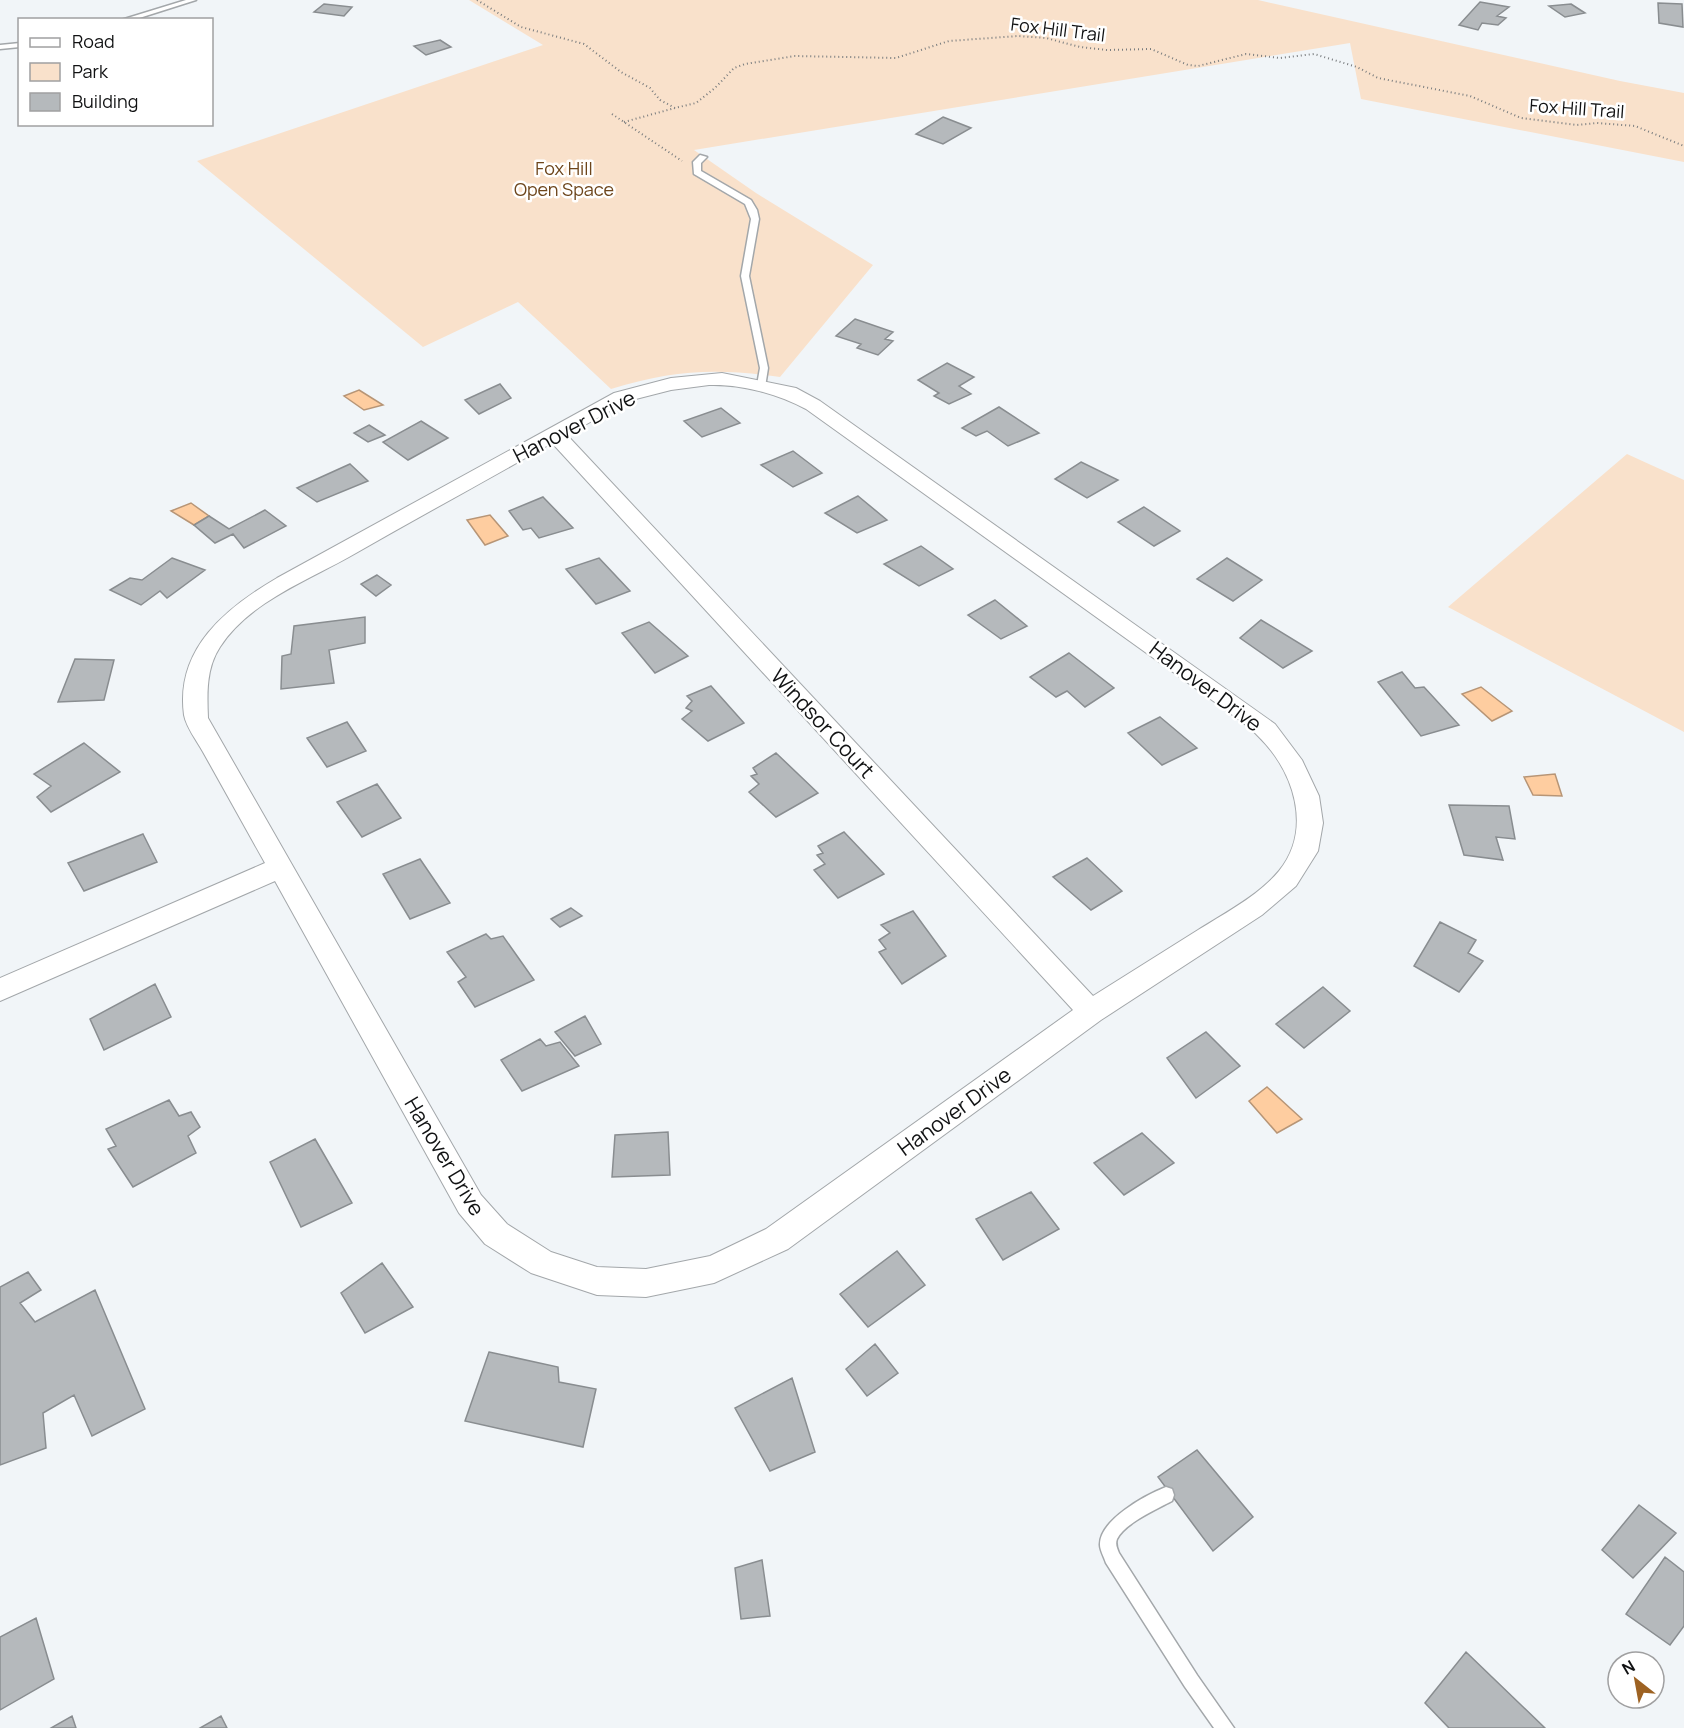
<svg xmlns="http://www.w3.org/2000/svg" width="1684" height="1728" font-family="Manrope,sans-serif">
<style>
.green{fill:#f9e1cb}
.water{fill:#fecda0;stroke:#b79576;stroke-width:1.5}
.building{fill:#b5b9bc;stroke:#898d90;stroke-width:1.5}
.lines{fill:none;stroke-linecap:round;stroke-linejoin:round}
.lane-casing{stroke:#a3a7aa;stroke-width:3}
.street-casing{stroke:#a3a7aa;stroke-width:2}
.path{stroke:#797c7e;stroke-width:2;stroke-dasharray:1 3;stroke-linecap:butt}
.lane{fill:#fff;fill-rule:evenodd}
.street{fill:#fff;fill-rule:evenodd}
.labels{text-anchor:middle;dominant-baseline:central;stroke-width:5;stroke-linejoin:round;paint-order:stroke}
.far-street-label{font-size:18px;fill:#111213;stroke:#fff}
.far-park-label{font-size:18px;fill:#6d451b;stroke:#fff}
.street-label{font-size:21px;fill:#111213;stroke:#fff}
</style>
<rect width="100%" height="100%" fill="#f1f5f8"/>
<path class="green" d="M 469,0 L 1258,0 L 1620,81 L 1684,93 L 1684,162 L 1361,99 L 1350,43 L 694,150 L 756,193 L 873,265 L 780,377 C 715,368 674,370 611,389 L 518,302 L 423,347 L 197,161 L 543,45 Z
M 1627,454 L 1684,480 L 1684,732 L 1448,607 Z"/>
<path class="water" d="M 359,390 L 383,405 L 364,410 L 344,396 Z
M 191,503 L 209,516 L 194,525 L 171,511 Z
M 490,515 L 508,536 L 485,545 L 467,520 Z
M 1481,687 L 1512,711 L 1492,721 L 1462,694 Z
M 1555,774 L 1562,796 L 1533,795 L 1524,777 Z
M 1267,1087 L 1302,1119 L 1277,1133 L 1249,1101 Z"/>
<path class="building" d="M 1480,2 L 1509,7 L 1497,16 L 1506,18 L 1498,25 L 1482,23 L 1478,30 L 1459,25 Z
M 1658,3 L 1682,4 L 1683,27 L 1659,23 Z
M 324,4 L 352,7 L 344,16 L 314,12 Z
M 1571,4 L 1585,13 L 1565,17 L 1549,6 Z
M 440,40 L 451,47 L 426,55 L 414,46 Z
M 943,117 L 971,128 L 943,144 L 916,134 Z
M 855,319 L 893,332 L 885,339 L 893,341 L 878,355 L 857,348 L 861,344 L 836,336 Z
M 947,363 L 974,377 L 959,386 L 971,394 L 949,404 L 934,396 L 939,393 L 918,380 Z
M 500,384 L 511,398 L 479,414 L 465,400 Z
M 999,407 L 1039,433 L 1008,446 L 987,431 L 976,436 L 962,428 Z
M 721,408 L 740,423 L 702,437 L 684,421 Z
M 421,421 L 448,438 L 408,460 L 383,442 Z
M 369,425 L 385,435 L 368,442 L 354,433 Z
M 793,451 L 822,473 L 793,487 L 761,465 Z
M 1081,462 L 1118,480 L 1087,498 L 1055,479 Z
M 350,464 L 368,481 L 317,502 L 297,488 Z
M 858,496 L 887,520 L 857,533 L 825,513 Z
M 543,497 L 573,528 L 539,538 L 531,528 L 523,530 L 509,511 Z
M 1144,507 L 1180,531 L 1154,546 L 1118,522 Z
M 265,510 L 286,526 L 244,548 L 233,534 L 215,543 L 194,525 L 209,516 L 229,529 Z
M 921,546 L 953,569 L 919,586 L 884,564 Z
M 172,558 L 205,570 L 167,598 L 160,591 L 141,605 L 110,590 L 130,578 L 142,580 Z
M 599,558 L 630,591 L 596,604 L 566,569 Z
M 1227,558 L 1262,580 L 1233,601 L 1197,579 Z
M 377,575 L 391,585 L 376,596 L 361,584 Z
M 995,600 L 1027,626 L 1001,639 L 968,615 Z
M 365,617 L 365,643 L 329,650 L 334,683 L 281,689 L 282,656 L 291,654 L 294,626 Z
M 1261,620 L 1312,651 L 1283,668 L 1240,638 Z
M 649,622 L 688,656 L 655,673 L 622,633 Z
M 1069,653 L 1114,688 L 1085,707 L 1067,691 L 1056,697 L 1030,677 Z
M 75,659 L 114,660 L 104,700 L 58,702 Z
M 1402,672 L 1415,688 L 1424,687 L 1459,725 L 1421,736 L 1378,682 Z
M 711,686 L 744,723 L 708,741 L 682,719 L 692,711 L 686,708 L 692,701 L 687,696 Z
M 1160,717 L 1197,748 L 1162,765 L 1128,733 Z
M 347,722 L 366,751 L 327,767 L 307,738 Z
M 84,743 L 120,772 L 51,812 L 37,797 L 51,786 L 34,774 Z
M 776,753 L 818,793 L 776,817 L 749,792 L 759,784 L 751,776 L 757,774 L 753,768 Z
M 377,784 L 401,818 L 362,837 L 337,802 Z
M 1449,805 L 1509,806 L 1515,839 L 1496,837 L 1503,860 L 1464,855 Z
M 844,832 L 884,874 L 838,898 L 814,870 L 825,864 L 817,855 L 823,853 L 818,846 Z
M 143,834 L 157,862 L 84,891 L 68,863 Z
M 1087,858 L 1122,891 L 1091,910 L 1053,877 Z
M 420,859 L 450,903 L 410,919 L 383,874 Z
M 571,908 L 582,916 L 560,927 L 551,919 Z
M 913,911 L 946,956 L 902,984 L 879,952 L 886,949 L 879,940 L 890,933 L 881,925 Z
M 1440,922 L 1476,940 L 1468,953 L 1483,961 L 1459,992 L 1414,966 Z
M 486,934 L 491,939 L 503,936 L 534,980 L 475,1007 L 458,982 L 466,977 L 447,952 Z
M 155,984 L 171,1017 L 104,1050 L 90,1019 Z
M 1323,987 L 1350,1011 L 1304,1048 L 1276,1024 Z
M 585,1016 L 601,1044 L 575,1056 L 555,1032 Z
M 1206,1032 L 1240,1066 L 1196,1098 L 1167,1058 Z
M 540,1039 L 546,1046 L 560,1042 L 579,1066 L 522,1091 L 501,1060 Z
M 169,1100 L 179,1116 L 191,1112 L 200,1127 L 188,1136 L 196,1153 L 133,1187 L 108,1149 L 116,1146 L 106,1129 Z
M 668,1132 L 670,1175 L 612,1177 L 615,1135 Z
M 1142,1133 L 1174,1163 L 1124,1195 L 1094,1163 Z
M 315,1139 L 352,1203 L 301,1227 L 270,1162 Z
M 1031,1192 L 1059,1229 L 1003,1260 L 976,1219 Z
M 897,1251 L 925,1285 L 868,1327 L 840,1294 Z
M 382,1263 L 413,1307 L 365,1333 L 341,1293 Z
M 28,1272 L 41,1290 L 20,1303 L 35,1322 L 95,1290 L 145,1409 L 92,1436 L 74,1395 L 43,1413 L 46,1448 L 0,1465 L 0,1287 Z
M 875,1344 L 898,1373 L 867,1396 L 846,1369 Z
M 489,1352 L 558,1367 L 559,1382 L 596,1389 L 583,1447 L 465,1421 Z
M 792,1378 L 815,1452 L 770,1471 L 735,1408 Z
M 1197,1450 L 1253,1517 L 1213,1551 L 1158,1477 Z
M 1639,1505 L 1676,1533 L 1633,1578 L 1602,1550 Z
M 1665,1557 L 1684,1572 L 1684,1626 L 1670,1645 L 1626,1614 Z
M 762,1560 L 770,1616 L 741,1619 L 735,1568 Z
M 36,1618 L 54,1679 L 0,1710 L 0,1637 Z
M 1466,1652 L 1545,1728 L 1449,1728 L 1425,1703 Z
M 72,1716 L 76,1728 L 51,1728 Z
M 221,1716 L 227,1728 L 200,1728 Z"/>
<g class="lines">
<g class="lane-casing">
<path id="lane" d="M 186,0 L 196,0 L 133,20 L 121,20 Z
M 20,43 L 20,47 L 0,49 L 0,45 Z
M 700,155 L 707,157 L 701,163 L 701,171 L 751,200 L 757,210 L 759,219 L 749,276 L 768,368 L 765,387 L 762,388 L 757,385 L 760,368 L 741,276 L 751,219 L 745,204 L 694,174 L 693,162 Z
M 1166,1487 L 1172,1489 L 1174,1495 L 1172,1501 C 1157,1509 1125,1523 1117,1539 C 1115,1544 1117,1548 1119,1553 L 1197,1675 L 1234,1728 L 1214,1728 L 1185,1687 L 1106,1563 C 1104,1557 1100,1550 1100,1545 C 1099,1520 1146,1495 1166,1487 Z"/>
</g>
<g class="street-casing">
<path id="street" d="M 722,373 L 796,388 L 820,401 L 1275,724 L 1302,760 L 1319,796 L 1323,823 L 1318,851 L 1296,886 L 1262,915 L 1101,1020 L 788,1249 L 714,1283 L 646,1297 L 597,1295 L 531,1273 L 485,1244 L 459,1213 L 275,881 L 0,1001 L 0,978 L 265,863 C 244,826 224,789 203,752 C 197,741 186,727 184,715 C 175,649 226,608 277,578 L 614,393 L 671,378 ZM 709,385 C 742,384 778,394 806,409 L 1230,713 C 1239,720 1250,727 1258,736 C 1294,771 1313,829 1279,871 C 1258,896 1225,913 1198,930 C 1163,952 1128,974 1093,996 L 567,435 L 628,401 L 671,390 ZM 552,443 L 1073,1010 L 766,1229 L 710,1256 L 646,1269 L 597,1267 L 551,1252 L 507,1224 L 481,1195 L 208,718 C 207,694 206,668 220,647 C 248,603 306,581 349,557 C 417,518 485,481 552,443 Z"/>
</g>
<path class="path" d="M 477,0 L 521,27 L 584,44 L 621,72 L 650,88 L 660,100 L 675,108 L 696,103 L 715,88 L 734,68 L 745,64 L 795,56 L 896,58 L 949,41 L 1018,36 L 1046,38 L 1080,47 L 1107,50 L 1151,49 L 1188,65 L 1198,66 L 1246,54 L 1280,58 L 1314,54 L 1357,67 L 1378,78 L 1470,96 L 1521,118 L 1577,125 L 1597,123 L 1635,126 L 1684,146
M 612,114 L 682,161
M 624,122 L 675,108"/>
<use href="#lane" class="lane"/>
<use href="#street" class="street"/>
</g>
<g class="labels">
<g class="far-street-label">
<text transform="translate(1058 29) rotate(7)">Fox Hill Trail</text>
<text transform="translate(1577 108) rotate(4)">Fox Hill Trail</text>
</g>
<g class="far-park-label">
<text x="564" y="168">Fox Hill<tspan x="564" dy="21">Open Space</tspan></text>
</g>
<g class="street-label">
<text transform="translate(574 426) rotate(-27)">Hanover Drive</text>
<text transform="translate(1206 686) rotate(37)">Hanover Drive</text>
<text transform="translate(823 723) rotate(47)">Windsor Court</text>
<text transform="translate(954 1111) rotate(-36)">Hanover Drive</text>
<text transform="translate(445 1156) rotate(59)">Hanover Drive</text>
</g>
</g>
<rect x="18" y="18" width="195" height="108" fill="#ffffff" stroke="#a0a0a1" stroke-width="1.5"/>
<rect x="30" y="38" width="30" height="9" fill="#ffffff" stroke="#a0a0a1" stroke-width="1.5"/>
<text x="72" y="48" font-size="18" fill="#111213">Road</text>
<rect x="30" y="63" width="30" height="18" fill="#f9e1cb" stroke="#a0a0a1" stroke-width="1.5"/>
<text x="72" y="78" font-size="18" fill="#111213">Park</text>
<rect x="30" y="93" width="30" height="18" fill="#b5b9bc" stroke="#a0a0a1" stroke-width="1.5"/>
<text x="72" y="108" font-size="18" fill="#111213">Building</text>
<g transform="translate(1636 1680) rotate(329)"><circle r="28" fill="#ffffff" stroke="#a0a0a1" stroke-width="1.5"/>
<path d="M0-4.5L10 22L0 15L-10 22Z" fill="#9d6222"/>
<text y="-9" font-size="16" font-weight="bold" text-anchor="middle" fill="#111213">N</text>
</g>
</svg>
